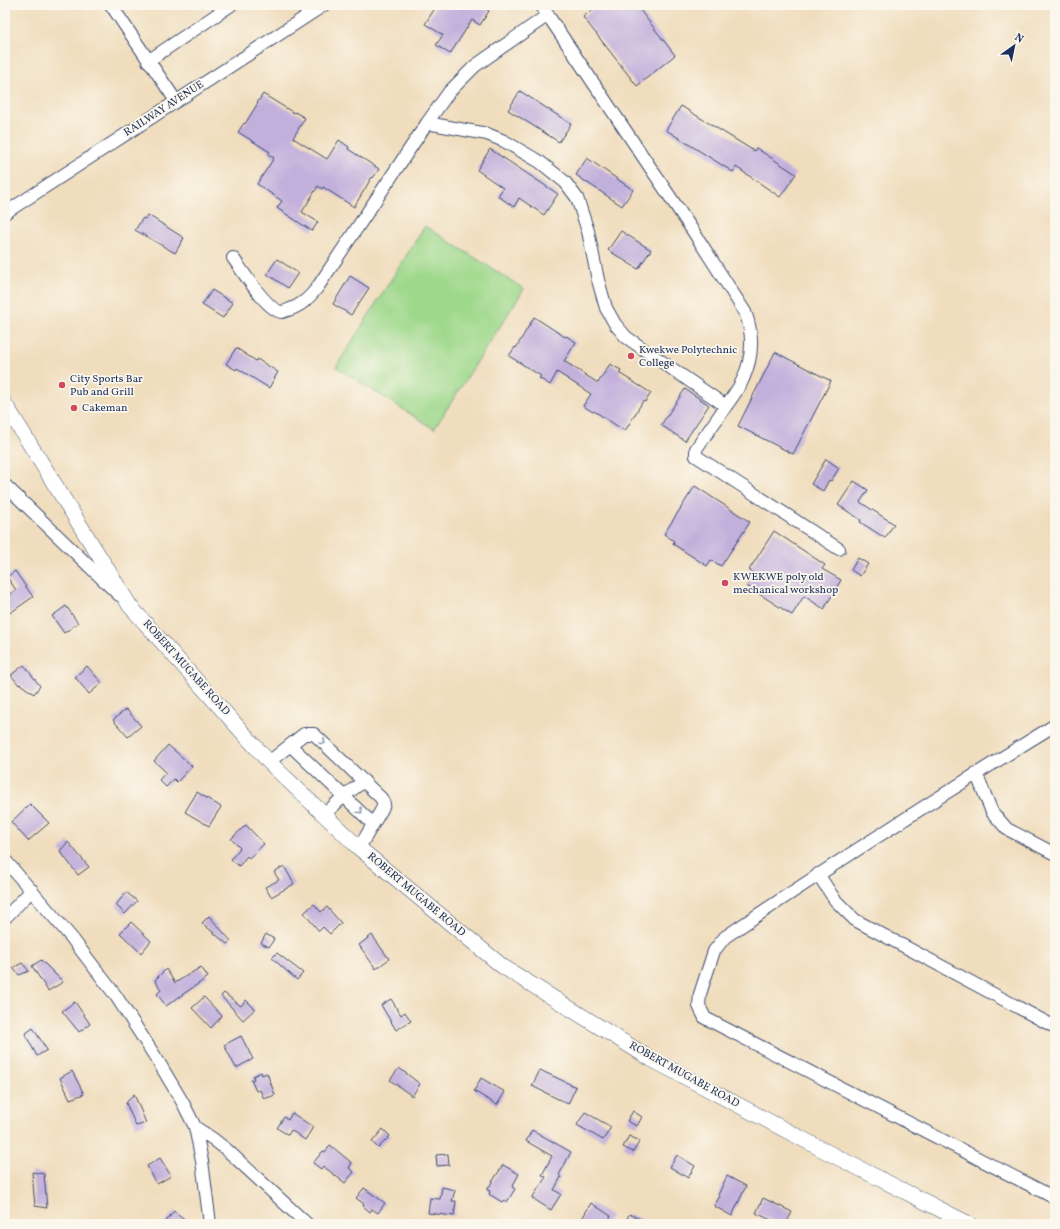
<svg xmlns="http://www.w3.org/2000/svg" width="1060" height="1229" font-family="Vollkorn,serif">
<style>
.green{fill:#9ed88b;stroke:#5c8474}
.building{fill:#c2b0dc}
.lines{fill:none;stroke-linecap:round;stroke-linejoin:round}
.minor-casing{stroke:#3b496c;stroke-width:14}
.major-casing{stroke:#3b496c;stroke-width:16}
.minor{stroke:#fff;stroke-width:12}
.major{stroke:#fff;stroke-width:15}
.oneway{stroke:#8d97ae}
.poi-dot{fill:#d1495b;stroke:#fbf7ec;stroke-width:1.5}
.labels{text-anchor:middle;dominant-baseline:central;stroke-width:3.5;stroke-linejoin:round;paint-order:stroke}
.street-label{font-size:11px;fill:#1b2f5e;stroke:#fbf7ec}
.poi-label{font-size:11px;fill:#1b2f5e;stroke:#fbf7ec;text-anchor:start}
</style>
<rect width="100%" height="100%" fill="#fbf7ec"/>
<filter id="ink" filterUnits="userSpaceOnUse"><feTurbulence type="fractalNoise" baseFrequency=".025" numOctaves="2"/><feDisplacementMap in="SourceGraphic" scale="8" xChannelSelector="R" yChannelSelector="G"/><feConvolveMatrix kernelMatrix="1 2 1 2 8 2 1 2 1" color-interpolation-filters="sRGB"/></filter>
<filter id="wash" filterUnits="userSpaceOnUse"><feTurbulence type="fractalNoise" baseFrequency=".012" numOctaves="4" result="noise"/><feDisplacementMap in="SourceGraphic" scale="16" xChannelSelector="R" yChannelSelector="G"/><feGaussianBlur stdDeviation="0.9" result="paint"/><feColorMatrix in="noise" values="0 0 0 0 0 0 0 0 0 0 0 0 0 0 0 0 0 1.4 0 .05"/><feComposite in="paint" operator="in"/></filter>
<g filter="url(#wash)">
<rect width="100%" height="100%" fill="#f0ddbd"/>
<path class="green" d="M 425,226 L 524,289 L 434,429 L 336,367 Z"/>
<g id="blocks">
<path class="building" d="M 437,5 L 480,5 L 489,11 L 480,25 L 472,20 L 450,54 L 436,45 L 443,35 L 425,24 Z
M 598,5 L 636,5 L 675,55 L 637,86 L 583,17 Z
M 520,91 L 571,124 L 559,142 L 508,110 Z
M 263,94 L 294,113 L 295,112 L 305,118 L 293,138 L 327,159 L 339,140 L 349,147 L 348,149 L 379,169 L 373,178 L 372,177 L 354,207 L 323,187 L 322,189 L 318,186 L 302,212 L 318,222 L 312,231 L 277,208 L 282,201 L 257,184 L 274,158 L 268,154 L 270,152 L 238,132 L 244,123 L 245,124 L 258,103 L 257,103 Z
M 681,106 L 754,151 L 756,148 L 796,174 L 780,197 L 736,167 L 733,172 L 666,130 Z
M 490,149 L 558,194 L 544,215 L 519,198 L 514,207 L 498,196 L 503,188 L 477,170 Z
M 587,158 L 633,190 L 622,206 L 576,175 Z
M 148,215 L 184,238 L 175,253 L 135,230 L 143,218 L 145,219 Z
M 621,231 L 651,250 L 638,269 L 608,250 Z
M 277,259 L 298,273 L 288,288 L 267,274 Z
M 350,276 L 369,288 L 351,315 L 333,304 Z
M 212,290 L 233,303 L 223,318 L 202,305 Z
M 534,317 L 565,337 L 566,336 L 576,342 L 564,361 L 598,383 L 610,364 L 621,370 L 619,373 L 651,393 L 645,402 L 643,401 L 625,431 L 594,411 L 593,412 L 583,406 L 591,394 L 557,372 L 550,385 L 539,378 L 541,376 L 509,356 L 515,347 L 516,348 Z
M 236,348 L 256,361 L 257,359 L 278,372 L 269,388 L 237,368 L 236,370 L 226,364 Z
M 775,352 L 831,381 L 793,454 L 738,426 Z
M 685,389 L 709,405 L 685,441 L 661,425 Z
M 826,459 L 839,468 L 831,481 L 829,480 L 823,491 L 811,484 Z
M 854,481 L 868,490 L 860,502 L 894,524 L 885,538 L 860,522 L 861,520 L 838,505 Z
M 695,486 L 750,522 L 721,566 L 711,560 L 707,566 L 673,544 L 674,541 L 664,534 Z
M 774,531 L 825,565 L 822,569 L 841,580 L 824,609 L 804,596 L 792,615 L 747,586 L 755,574 L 749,570 Z
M 858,558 L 868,564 L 860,576 L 851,570 Z
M 15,571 L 33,597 L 10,613 L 5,606 L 5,597 L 16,590 L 7,577 Z
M 66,606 L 78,623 L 64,633 L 52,616 Z
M 24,665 L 40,686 L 34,694 L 20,684 L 19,685 L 11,675 Z
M 87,666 L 102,683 L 89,694 L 75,677 Z
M 126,709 L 141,726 L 128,737 L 113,720 Z
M 168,745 L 192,766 L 177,782 L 174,779 L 166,787 L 159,780 L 166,772 L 154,761 Z
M 197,792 L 221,807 L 209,826 L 185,812 Z
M 30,804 L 49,823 L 28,841 L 11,822 Z
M 246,825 L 264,844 L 249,858 L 247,856 L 239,866 L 231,859 L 240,848 L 231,839 Z
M 68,842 L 89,867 L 78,875 L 60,851 Z
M 284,866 L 294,884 L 271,897 L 265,887 L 279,880 L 274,872 Z
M 126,892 L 137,901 L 125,914 L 116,905 Z
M 314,904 L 321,912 L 327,907 L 341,923 L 330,934 L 323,927 L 319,931 L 304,913 Z
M 209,916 L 231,941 L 227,944 L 202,923 Z
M 131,922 L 151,941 L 141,953 L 120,933 Z
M 266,934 L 274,939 L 269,947 L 261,943 Z
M 372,935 L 389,959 L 376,969 L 359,945 Z
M 277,953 L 303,973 L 297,980 L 272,958 Z
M 41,960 L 63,982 L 48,991 L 32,966 Z
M 22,963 L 29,971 L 19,975 L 13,968 Z
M 201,967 L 208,977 L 166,1006 L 157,994 L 161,990 L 155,980 L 166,969 L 175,983 Z
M 224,993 L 241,1006 L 246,1000 L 255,1009 L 243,1020 L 221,996 Z
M 204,997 L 222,1016 L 211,1028 L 192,1008 Z
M 391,999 L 401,1015 L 405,1012 L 411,1021 L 396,1030 L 381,1005 Z
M 75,1002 L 90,1024 L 79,1032 L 62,1011 Z
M 33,1028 L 47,1050 L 37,1056 L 25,1034 Z
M 241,1036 L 253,1059 L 236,1068 L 224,1045 Z
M 399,1068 L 420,1084 L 412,1096 L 390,1080 Z
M 540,1070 L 576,1087 L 568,1104 L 532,1086 Z
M 72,1071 L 84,1094 L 70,1099 L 60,1078 Z
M 261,1072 L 262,1075 L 267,1073 L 275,1095 L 264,1099 L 260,1090 L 256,1091 L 251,1080 L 254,1079 L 253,1076 Z
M 481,1078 L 505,1092 L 497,1105 L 474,1091 Z
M 134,1094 L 146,1123 L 136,1126 L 126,1103 Z
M 633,1111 L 642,1117 L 637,1126 L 627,1121 Z
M 585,1112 L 611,1127 L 603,1140 L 577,1125 Z
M 292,1113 L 313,1127 L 305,1140 L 291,1130 L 288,1135 L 277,1128 L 284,1117 L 288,1120 Z
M 383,1129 L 390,1136 L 378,1148 L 372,1142 Z
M 532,1130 L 571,1152 L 559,1175 L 561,1177 L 554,1190 L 561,1194 L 551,1210 L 532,1198 L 546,1177 L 542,1175 L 552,1156 L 526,1141 Z
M 629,1136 L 640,1141 L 633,1152 L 623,1147 Z
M 330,1145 L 352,1163 L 349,1168 L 354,1172 L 345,1183 L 323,1166 L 321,1169 L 313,1163 L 323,1151 L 325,1152 Z
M 448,1154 L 449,1165 L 437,1166 L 436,1155 Z
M 677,1155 L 695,1166 L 688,1178 L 670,1167 Z
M 160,1158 L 171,1176 L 157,1184 L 147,1166 Z
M 503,1165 L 519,1174 L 512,1187 L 515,1189 L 507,1202 L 504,1200 L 502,1202 L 489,1194 L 490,1191 L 487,1190 Z
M 32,1172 L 44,1174 L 47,1208 L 35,1206 Z
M 727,1176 L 746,1186 L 732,1216 L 714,1206 L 720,1196 L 718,1195 Z
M 442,1187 L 455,1190 L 452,1201 L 456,1201 L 454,1216 L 428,1213 L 430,1198 L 440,1199 Z
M 364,1188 L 385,1203 L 378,1213 L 372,1209 L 370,1212 L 363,1206 L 364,1204 L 356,1198 Z
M 763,1198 L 792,1212 L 786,1224 L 772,1224 L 773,1221 L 756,1213 Z
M 591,1203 L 611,1216 L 606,1224 L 579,1224 Z
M 174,1211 L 191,1224 L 164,1224 Z
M 629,1214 L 652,1224 L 625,1224 Z"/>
</g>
</g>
<g filter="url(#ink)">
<use href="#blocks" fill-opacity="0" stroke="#3b496c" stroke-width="1"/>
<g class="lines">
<g class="minor-casing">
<path id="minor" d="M 111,5 L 176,101
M 541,5 L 693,231 L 745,312 C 754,335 753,357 743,379 C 739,389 732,397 726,406 L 626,337 L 615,324 L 606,308 L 598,280 L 588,231 L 577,198 L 565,182 L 540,162 L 504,141 L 487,134 L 427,123 L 449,92 L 475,66 L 548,15
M 148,61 L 231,5
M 5,213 L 324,5
M 233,258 C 242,270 267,311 282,312 C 283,312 287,310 288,310 C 301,306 309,298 317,288 L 427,123
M 726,406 L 696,449 L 696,456 L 839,549
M 5,485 L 119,595
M 1055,725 C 943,794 833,864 725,937 L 714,951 L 700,994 L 699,1006 L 705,1018 L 1055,1198
M 291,746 L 373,824
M 269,762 L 304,734 L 314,734 L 381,798 L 384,804 L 382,809 L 359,848
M 976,773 L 992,812 L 1007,829 L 1055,854
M 324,815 L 344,796 L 364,781
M 5,860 L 71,937 L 116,996 L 158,1061 L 183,1103 L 195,1127 L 202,1161 L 210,1224
M 818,874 L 835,900 L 855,920 L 1055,1027
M 5,918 L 32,890
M 195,1127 L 213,1139 L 227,1150 L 307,1224"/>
</g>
<g class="major-casing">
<path id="major" d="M 5,404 L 130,606 L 269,762 L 359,848 L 502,966 L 651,1059 L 829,1153 L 969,1224"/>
</g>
<use href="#minor" class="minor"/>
<use href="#major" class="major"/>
</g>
<defs><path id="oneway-chevron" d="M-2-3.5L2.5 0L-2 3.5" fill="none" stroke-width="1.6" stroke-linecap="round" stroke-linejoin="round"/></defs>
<g class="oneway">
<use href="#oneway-chevron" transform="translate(323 742) rotate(43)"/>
<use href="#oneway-chevron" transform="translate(360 811) rotate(43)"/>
</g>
</g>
<g class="poi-dot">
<circle cx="631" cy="356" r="4"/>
<circle cx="62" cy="385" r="4"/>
<circle cx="74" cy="408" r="4"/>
<circle cx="725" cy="583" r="4"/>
</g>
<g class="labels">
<g class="street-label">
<text transform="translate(164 109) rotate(-33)">RAILWAY AVENUE</text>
<text transform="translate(186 668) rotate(48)">ROBERT MUGABE ROAD</text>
<text transform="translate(416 895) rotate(40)">ROBERT MUGABE ROAD</text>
<text transform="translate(684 1075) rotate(29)">ROBERT MUGABE ROAD</text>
</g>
<g class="poi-label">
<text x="639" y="350">Kwekwe Polytechnic<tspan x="639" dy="13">College</tspan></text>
<text x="70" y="379">City Sports Bar<tspan x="70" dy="13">Pub and Grill</tspan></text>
<text x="82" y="408">Cakeman</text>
<text x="733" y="577">KWEKWE poly old<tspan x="733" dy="13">mechanical workshop</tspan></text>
</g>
</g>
<rect width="1060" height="1229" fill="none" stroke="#fbf7ec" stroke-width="20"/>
<g transform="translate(1014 46) rotate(33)" stroke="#fbf7ec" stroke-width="3" paint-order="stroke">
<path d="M0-3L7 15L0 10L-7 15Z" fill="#1b2f5e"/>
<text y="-6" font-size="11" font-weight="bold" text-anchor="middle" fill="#1b2f5e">N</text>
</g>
</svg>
